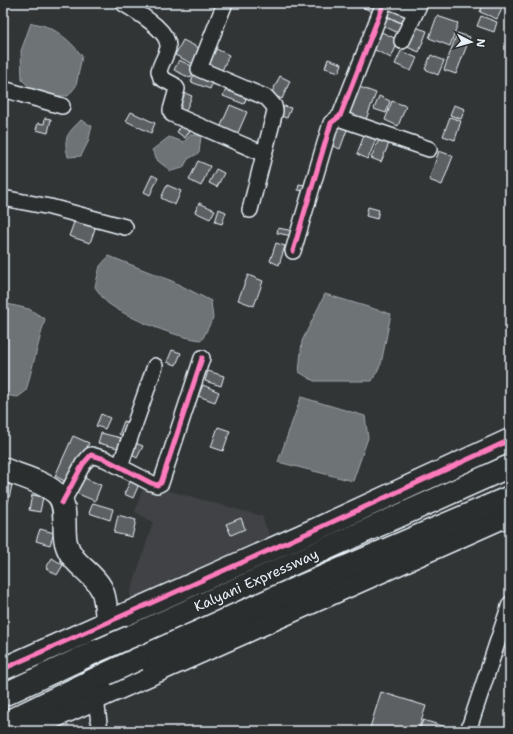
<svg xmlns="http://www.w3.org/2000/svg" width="513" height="734" font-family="'Shantell Sans',sans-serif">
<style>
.built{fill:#3f4244}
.water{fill:#6e7376;stroke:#9fa5aa}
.building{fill:#5c6063;stroke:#e8f1f8}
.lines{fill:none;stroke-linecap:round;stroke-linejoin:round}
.street-casing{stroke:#e8f1f8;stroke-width:18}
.secondary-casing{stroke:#e8f1f8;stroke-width:25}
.highway-casing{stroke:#e8f1f8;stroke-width:25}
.street{stroke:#2a2d2e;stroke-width:15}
.secondary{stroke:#2a2d2e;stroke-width:22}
.highway{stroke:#2a2d2e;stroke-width:22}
.highway-bridge-casing{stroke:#e8f1f8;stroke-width:25;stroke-linecap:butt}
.highway-bridge{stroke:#2a2d2e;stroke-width:22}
.cycleway-casing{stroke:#2a2d2e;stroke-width:8}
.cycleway{stroke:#fd7abc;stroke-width:5}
.labels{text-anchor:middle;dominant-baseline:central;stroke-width:3;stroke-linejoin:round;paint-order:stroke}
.street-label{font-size:14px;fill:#e8f1f8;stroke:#2a2d2e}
</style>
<rect width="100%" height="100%" fill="#323536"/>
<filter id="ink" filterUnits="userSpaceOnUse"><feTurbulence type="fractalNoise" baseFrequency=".025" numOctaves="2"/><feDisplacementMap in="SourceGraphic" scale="8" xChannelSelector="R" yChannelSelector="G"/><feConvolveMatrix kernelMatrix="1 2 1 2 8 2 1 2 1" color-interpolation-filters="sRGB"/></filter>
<g filter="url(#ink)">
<path class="built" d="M 144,484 L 262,516 L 270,537 L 131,599 L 130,594 L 153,522 L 135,512 Z"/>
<path class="water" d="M 31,23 C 53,25 69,39 82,56 L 76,86 L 68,96 C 48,96 37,96 22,80 L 21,51 Z
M 81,120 L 92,126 L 88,142 L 81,156 L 68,157 C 63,137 67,134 81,120 Z
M 190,134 L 201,136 L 199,153 L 188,159 L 183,168 L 171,171 L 158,161 L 152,150 L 169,137 L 184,142 Z
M 109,256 L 172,281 L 211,301 L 213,318 L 202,340 C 177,338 130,319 109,304 C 103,300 99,292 95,287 L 100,266 Z
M 325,294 L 391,314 L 381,364 L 372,381 L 314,381 L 299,372 L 302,341 Z
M 3,303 L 29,309 L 45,319 L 26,391 L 18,397 L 3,395 Z
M 301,397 L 365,416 L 368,438 L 353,481 L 278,462 Z"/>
<path class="building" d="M 355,3 L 379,3 L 374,13 Z
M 385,3 L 409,14 L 404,24 L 381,13 Z
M 484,3 L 505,3 L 497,19 L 480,12 Z
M 383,15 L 403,24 L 398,33 L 378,23 Z
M 437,16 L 458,23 L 450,46 L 429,38 Z
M 481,16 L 497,22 L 494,32 L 477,26 Z
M 415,27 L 427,31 L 419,52 L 407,47 Z
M 377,30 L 399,40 L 391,58 L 369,47 Z
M 3,33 L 7,34 L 3,44 Z
M 457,33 L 470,37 L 456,74 L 444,70 Z
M 183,40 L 201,49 L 193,64 L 175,55 Z
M 212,47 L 229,55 L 220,75 L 203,67 Z
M 401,51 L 417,58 L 411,71 L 395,64 Z
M 431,55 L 444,61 L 438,75 L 425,69 Z
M 328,59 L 342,64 L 339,72 L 325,68 Z
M 179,60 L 196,68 L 190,78 L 174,70 Z
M 195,71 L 214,79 L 210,89 L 191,82 Z
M 280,76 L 290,81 L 282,99 L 271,94 Z
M 228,85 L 248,93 L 244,104 L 223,96 Z
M 354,85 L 376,93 L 365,122 L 343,113 Z
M 180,91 L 192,96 L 184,115 L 172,110 Z
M 379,96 L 390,101 L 386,113 L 374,109 Z
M 392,101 L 406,106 L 398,126 L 385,120 Z
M 230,105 L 247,112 L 237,135 L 220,128 Z
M 454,105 L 465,109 L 461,119 L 450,115 Z
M 284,106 L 291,108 L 287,118 L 281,116 Z
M 131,112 L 155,123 L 151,133 L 126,121 Z
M 450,117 L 461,121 L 455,140 L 443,136 Z
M 45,118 L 51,119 L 48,133 L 36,130 L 38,123 L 44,124 Z
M 336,122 L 348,127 L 340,149 L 328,144 Z
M 182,124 L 191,129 L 185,138 L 177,132 Z
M 366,130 L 378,134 L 368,159 L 357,154 Z
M 380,137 L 390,141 L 381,162 L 371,158 Z
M 439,151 L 453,156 L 442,185 L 429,180 Z
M 198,161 L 210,166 L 201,186 L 189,180 Z
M 216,169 L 224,173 L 217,187 L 209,183 Z
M 152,175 L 158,178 L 150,195 L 144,192 Z
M 299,184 L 305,185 L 304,191 L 298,190 Z
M 167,185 L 181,191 L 175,205 L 161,198 Z
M 199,203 L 215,210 L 210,219 L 195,212 Z
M 368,207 L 379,210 L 377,219 L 366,216 Z
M 219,209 L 226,212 L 222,224 L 215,222 Z
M 76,217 L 97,223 L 90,243 L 69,236 Z
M 278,228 L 293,231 L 292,236 L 277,233 Z
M 276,243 L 285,246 L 279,265 L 270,261 Z
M 248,275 L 263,281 L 254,306 L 238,300 Z
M 172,350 L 181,353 L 176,365 L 167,362 Z
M 208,371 L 224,376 L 221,386 L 205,381 Z
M 203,385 L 219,392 L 215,402 L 198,396 Z
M 101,414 L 110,418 L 105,429 L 96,426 Z
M 124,421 L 128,423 L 123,436 L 119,434 Z
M 218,427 L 230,431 L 223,451 L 211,447 Z
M 101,433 L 121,438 L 118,448 L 98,443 Z
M 73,436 L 89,443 L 70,484 L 55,476 Z
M 133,442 L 143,446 L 137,458 L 128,453 Z
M 82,477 L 101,485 L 95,501 L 76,493 Z
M 132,478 L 140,482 L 133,498 L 124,494 Z
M 3,484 L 12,485 L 8,503 L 3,502 Z
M 32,495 L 43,497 L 40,512 L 29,510 Z
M 93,503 L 113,509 L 110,520 L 89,513 Z
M 118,515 L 136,520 L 132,537 L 114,533 Z
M 241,518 L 245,529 L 231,535 L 226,524 Z
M 40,529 L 54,533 L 50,545 L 36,541 Z
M 52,558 L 63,565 L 57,575 L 46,568 Z
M 381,692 L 426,706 L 418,731 L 369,731 Z
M 423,720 L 456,730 L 456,731 L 419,731 Z
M 175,728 L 189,731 L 174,731 Z"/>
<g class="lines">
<g class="street-casing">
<path id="street" d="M 123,3 C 136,12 170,30 168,48 C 166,56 161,63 159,71 L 161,78 L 174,85 L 177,89 L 171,110 L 172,114 L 264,154
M 225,3 L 199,69 L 267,98 L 274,106 L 275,111 L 250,210
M 394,3 L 414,11
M 402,41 L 420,3
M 3,89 L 62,106
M 338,118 L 429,149
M 3,198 L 50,207 L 125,227
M 293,251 L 331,123 L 340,116 L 384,3
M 120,466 L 155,366
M 62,503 L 83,464 L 91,455 L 105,459 L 151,483 L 157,485 L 161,483 L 202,358
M 96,699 L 100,731
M 468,731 L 510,604"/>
</g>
<g class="secondary-casing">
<path id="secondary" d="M 3,469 C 20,476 42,481 56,493 C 69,504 62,528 66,543 C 72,565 91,570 101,588 C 107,599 105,612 108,623 C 113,644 121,664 128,684
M 3,669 L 319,528 L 510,440
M 22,731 L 510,514"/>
</g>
<g class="highway-casing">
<path id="highway" d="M 132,636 L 510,466
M 138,659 L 283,594 L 510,497
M 3,695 L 97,651
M 3,724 L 106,674"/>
</g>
<use href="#street" class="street"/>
<use href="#secondary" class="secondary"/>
<use href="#highway" class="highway"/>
<g class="highway-bridge-casing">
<path id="highway-bridge" d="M 97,651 L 132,636
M 106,674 L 138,659"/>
</g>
<use href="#highway-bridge" class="highway-bridge"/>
<g class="cycleway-casing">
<path id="cycleway" d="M 293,251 L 331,123 L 340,116 L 384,3
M 62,503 L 83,464 L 91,455 L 105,459 L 151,483 L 157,485 L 161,483 L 202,358
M 3,669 L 319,528 L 510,440"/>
</g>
<use href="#cycleway" class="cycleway"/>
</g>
</g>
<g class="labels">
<g class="street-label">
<text transform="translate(256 580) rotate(-24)">Kalyani Expressway</text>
</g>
</g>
<rect width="513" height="734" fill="none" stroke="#2a2d2e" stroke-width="16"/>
<rect x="8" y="8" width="497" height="718" fill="none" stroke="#e8f1f8" stroke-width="1.5" filter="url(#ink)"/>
<g transform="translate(471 42) rotate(96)" stroke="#2a2d2e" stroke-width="3" paint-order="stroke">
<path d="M0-3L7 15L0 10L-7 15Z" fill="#e8f1f8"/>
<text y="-6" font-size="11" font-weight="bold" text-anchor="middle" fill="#e8f1f8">N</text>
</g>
</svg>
